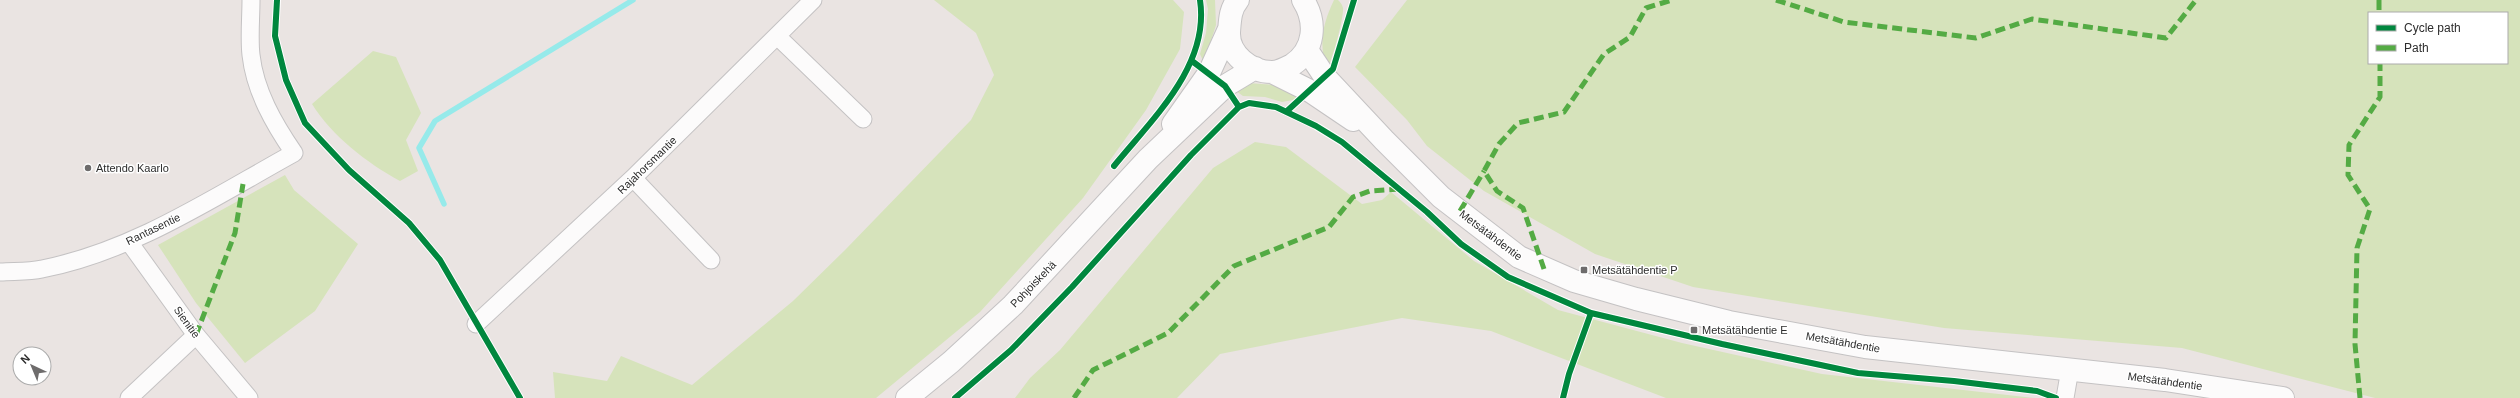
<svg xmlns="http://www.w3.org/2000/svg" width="2520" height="398" font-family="Helvetica,sans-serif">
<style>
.green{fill:#d6e3bb;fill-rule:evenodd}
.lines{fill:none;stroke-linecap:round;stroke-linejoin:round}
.stream{stroke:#96eaea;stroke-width:5.5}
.minor-casing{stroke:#c4c2c3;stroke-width:19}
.secondary-casing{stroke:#c4c2c3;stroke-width:24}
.minor{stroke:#fcfbfb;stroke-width:17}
.secondary{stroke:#fcfbfb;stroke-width:22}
.quiet{stroke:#54ab44;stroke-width:5;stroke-dasharray:10 5;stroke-linecap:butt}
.cycleway-casing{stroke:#fff;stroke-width:8}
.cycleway{stroke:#00873e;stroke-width:6}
.poi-dot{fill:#6e6c6c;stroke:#fff;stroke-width:1.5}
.labels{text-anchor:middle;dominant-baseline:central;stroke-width:3;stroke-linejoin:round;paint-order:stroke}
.street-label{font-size:11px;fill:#2c2c2c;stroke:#fff}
.poi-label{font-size:11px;fill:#2c2c2c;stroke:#fff;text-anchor:start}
</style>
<rect width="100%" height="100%" fill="#eae4e2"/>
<path class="green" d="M 934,0 L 1173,0 L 1184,12 L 1180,49 L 1146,110 L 1083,198 L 980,312 L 876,398 L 555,398 L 553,372 L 607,381 L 621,356 L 692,385 L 793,301 L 845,250 L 971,120 L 994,75 L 976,33 Z
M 1206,0 L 1215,0 L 1216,25 L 1204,63 L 1200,54 L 1206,33 L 1208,9 Z
M 1334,0 L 1338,0 C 1340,2 1342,4 1343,8 C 1344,16 1333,60 1327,68 C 1318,44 1323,23 1334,0 Z
M 1407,0 L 2520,0 L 2520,398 L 2375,398 L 2182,348 L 1944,328 L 1693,287 L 1595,254 L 1484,191 L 1427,146 L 1407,120 L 1355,67 ZM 2369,13 L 2507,13 L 2507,63 L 2369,63 Z
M 373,51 L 396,57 L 421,113 L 406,140 L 418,171 L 400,181 C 367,163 332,136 312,104 Z
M 1248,83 L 1274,85 L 1300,95 L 1293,100 L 1282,102 L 1265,97 L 1243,96 L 1233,89 Z
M 1255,142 L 1286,147 L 1362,204 L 1382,200 L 1391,192 L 1474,261 L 1558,310 L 1682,343 L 1822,374 L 2035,398 L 1666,398 L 1491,331 L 1402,318 L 1220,354 L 1177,398 L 1015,398 L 1030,378 L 1060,350 L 1213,168 Z
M 285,175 L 294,190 L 358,244 L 315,311 L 245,363 L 196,303 L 158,245 Z"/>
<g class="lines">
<path class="stream" d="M 444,204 L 419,148 L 435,121 L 633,0"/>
<g class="minor-casing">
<path id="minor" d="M 777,36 L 863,119
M 633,178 L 711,260
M 129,242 L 196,335 L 249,398
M 0,272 C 14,271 29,272 42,269 C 134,251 214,197 294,153 C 274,124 255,91 251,55 C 249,38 251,18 251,0
M 476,324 L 633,178 L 813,0
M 129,398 L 196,335
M 2065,398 L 2070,369"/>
</g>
<g class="secondary-casing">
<path id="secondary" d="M 1238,0 C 1230,9 1230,20 1229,32 C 1228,54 1250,72 1272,72 C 1278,72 1286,68 1292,65 C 1315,50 1317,22 1303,0
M 1307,50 L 1325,77 L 1384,140 L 1441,197 L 1519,257 L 1574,281 L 1636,299 L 1729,322 L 1865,347 L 2165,380 L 2283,398
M 1272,72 L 1310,91 L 1353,120
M 1173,124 L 1209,73 L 1229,29
M 907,398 L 951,362 L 1013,305 L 1148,159 L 1225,86 L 1255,68"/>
</g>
<use href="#minor" class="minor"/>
<use href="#secondary" class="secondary"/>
<path class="quiet" d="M 1776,0 L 1844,22 L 1976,38 L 2032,19 L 2166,38 L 2196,0
M 2379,0 L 2379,13
M 1460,211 L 1484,171
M 1544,269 L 1523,208 L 1497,191 L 1484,171 L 1499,144 L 1518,123 L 1564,112 L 1604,54 L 1630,37 L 1646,8 L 1672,0
M 196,335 L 235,233 L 243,184
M 1074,398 L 1093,370 L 1168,333 L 1234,266 L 1329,227 L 1353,197 L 1370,191 L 1399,189
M 2360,398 L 2355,344 L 2357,248 L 2370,209 L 2348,175 L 2349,145 L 2380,97 L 2380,63"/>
<g class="cycleway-casing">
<path id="cycleway" d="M 277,0 L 275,36 L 286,80 L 305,123 L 349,170 L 409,223 L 440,260 L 520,398
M 1192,61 L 1225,86 L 1239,107
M 1287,111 L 1333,69 L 1354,0
M 1114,166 C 1152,119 1210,66 1200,0
M 955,398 L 1011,350 L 1072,287 L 1191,155 L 1239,107 L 1249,103 L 1276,107 L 1316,126 L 1342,142 L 1427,212 L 1461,244 L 1508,277 L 1591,313 L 1722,344 L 1858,373 L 1954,381 L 2037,391 L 2056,398
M 1563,398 L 1569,374 L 1591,313"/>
</g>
<use href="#cycleway" class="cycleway"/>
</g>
<g class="poi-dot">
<circle cx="88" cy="168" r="4"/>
<rect x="1580" y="266" width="8" height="8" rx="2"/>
<rect x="1690" y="326" width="8" height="8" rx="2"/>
</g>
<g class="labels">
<g class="street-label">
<text transform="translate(647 165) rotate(-44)">Rajahorsmantie</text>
<text transform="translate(153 229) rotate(-26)">Rantasentie</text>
<text transform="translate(1491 235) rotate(37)">Metsätähdentie</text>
<text transform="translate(1033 284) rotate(-46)">Pohjoiskehä</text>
<text transform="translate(187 322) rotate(54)">Sienitie</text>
<text transform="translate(1843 342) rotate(10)">Metsätähdentie</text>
<text transform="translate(2165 381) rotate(8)">Metsätähdentie</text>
</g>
<g class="poi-label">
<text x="96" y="168">Attendo Kaarlo</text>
<text x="1592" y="270">Metsätähdentie P</text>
<text x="1702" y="330">Metsätähdentie E</text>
</g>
</g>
<rect x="2368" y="12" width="140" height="52" fill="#ffffff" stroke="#ababab"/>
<rect x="2376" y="25" width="20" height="6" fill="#00873e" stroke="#ababab"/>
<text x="2404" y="32" font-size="12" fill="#2c2c2c">Cycle path</text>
<rect x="2376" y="45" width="20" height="6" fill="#54ab44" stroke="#ababab"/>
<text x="2404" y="52" font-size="12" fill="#2c2c2c">Path</text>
<g transform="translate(32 366) rotate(316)"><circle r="19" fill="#ffffff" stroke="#ababab"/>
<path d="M0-3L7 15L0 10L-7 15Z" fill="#6e6c6c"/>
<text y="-6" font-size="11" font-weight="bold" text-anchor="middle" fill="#2c2c2c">N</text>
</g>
</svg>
